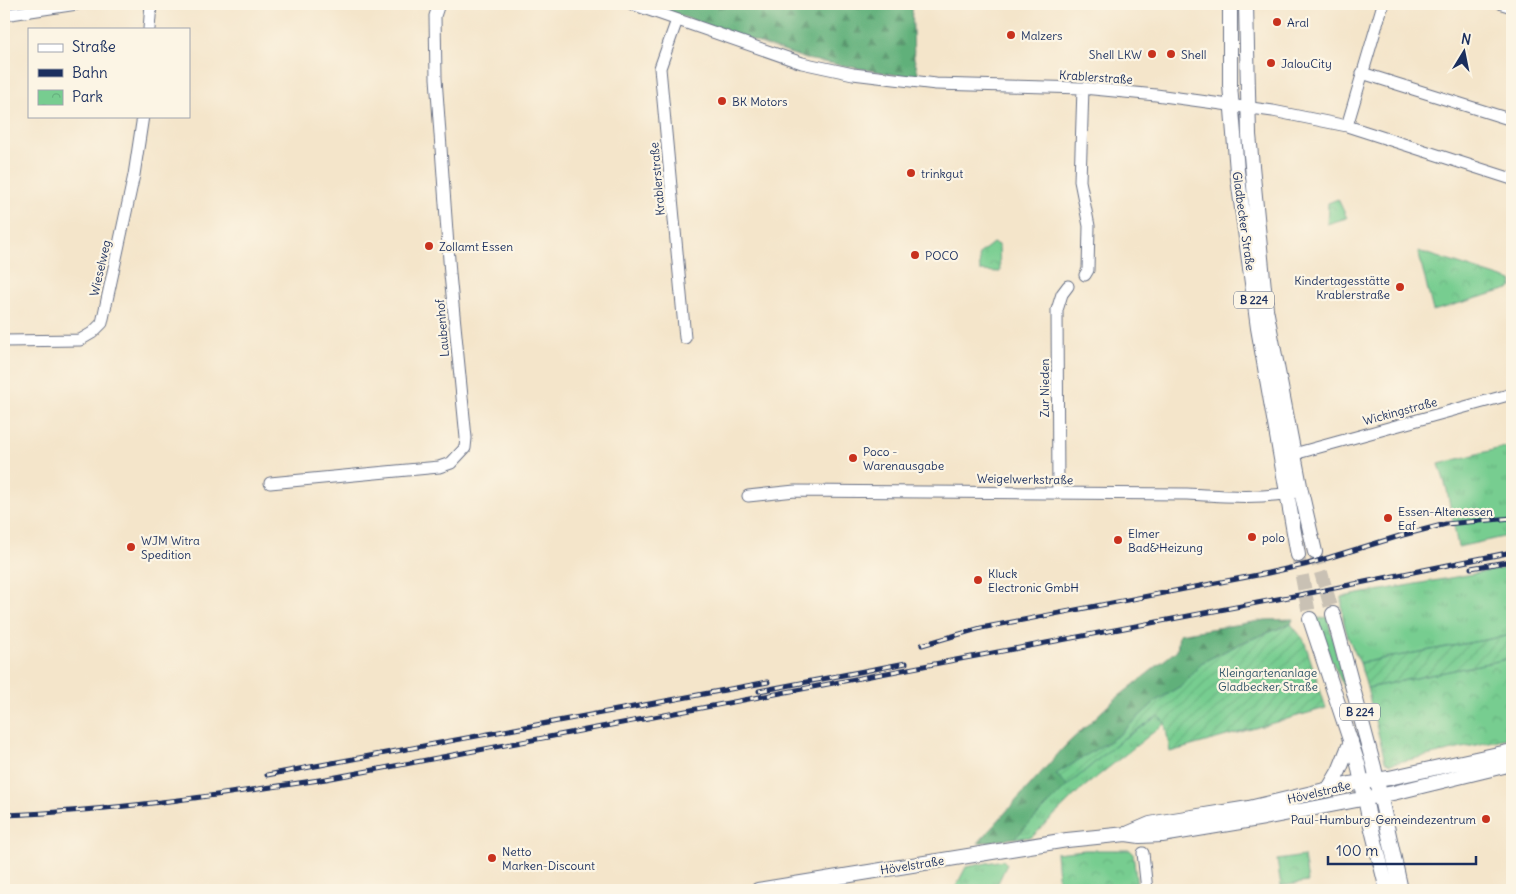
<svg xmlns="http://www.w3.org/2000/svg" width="1516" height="894" font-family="Delius,sans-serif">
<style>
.grass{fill:url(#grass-tufts);stroke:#497e77}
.forest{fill:url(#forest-firs);stroke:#3e706c}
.park{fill:url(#park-crowns);stroke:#497e77}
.garden{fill:url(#garden-furrows);stroke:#497e77}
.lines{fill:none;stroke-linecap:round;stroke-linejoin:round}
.major-tunnel{stroke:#c9c1b4;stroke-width:14;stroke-dasharray:14 7;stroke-linecap:butt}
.minor-casing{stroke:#676f84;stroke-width:13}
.major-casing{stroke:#676f84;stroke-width:16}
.minor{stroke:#fff;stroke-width:11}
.major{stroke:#fff;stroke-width:14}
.rail-casing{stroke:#1b2f5e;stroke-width:5}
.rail{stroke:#fcf5e5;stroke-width:3;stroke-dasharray:9;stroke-linecap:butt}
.poi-dot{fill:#c8321e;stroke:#fcf5e5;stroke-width:2}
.labels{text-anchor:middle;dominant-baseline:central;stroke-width:4.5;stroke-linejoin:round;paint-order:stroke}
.shield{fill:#fcf5e5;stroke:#5e6a86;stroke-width:1}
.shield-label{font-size:11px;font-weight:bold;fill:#1b2f5e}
.poi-label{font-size:12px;fill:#1b2f5e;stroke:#fcf5e5;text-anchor:start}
.street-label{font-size:12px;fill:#1b2f5e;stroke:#fcf5e5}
.park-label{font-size:12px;fill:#32566a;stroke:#fcf5e5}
</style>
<defs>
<pattern id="grass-tufts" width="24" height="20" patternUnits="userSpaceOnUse" patternTransform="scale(1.25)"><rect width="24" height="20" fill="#77cd90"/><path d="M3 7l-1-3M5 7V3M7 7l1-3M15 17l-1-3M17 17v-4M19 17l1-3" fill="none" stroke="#66b07f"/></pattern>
<pattern id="forest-firs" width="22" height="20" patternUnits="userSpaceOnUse" patternTransform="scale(1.25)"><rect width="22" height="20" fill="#61b07a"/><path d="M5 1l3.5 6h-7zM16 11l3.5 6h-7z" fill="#4f9067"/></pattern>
<pattern id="park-crowns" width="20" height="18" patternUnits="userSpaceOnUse" patternTransform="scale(1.25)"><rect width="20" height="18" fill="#77cd90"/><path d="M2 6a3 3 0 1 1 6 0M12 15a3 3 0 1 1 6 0" fill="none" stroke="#66b07f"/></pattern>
<pattern id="garden-furrows" width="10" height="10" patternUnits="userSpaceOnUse" patternTransform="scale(1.25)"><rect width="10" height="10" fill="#77cd90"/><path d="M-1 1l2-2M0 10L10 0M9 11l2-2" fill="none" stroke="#66b07f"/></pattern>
</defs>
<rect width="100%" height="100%" fill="#fcf5e5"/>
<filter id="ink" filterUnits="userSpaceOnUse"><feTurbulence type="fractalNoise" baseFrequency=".02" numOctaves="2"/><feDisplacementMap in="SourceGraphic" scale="10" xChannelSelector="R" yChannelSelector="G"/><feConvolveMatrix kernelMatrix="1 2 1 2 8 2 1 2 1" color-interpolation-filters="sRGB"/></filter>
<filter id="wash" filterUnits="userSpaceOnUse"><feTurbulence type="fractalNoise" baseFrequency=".0096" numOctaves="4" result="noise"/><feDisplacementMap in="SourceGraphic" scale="20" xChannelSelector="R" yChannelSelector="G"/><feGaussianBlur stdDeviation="1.12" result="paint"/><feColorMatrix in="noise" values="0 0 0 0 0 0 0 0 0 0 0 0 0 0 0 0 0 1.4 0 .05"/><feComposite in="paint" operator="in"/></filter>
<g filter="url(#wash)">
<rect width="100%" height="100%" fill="#f4e5ca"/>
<path class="grass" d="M 1512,445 L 1512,535 L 1458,547 L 1447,490 L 1439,464 Z
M 1512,567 L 1512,635 L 1360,663 C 1348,639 1341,624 1342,597 Z
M 1327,617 L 1347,694 L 1330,657 L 1317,619 Z
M 1158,716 L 1165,723 L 1079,791 L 1032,837 L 1015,838 L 1067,786 L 1121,740 Z
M 1003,860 L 1007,864 L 997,885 L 993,890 L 954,890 L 966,867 Z"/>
<path class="forest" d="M 646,4 L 912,4 L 914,58 L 920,79 L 806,59 Z
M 1293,619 L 1291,624 L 1244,642 L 1201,663 L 1184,684 L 1156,701 L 1119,735 L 1057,774 L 1067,786 L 1015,838 L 978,843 L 1066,745 L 1113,701 L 1177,650 L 1179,634 L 1265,620 Z"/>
<path class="park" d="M 1338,199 L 1347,218 L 1327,224 L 1328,203 Z
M 993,243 L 999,245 L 1000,272 L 980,271 L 979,254 Z
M 1418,251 L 1512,281 L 1512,288 L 1433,311 Z
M 1512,658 L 1512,737 L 1390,764 L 1385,761 L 1367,688 Z
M 1085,850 L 1130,850 L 1133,853 L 1137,886 L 1103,890 L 1059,890 L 1056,853 Z
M 1304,856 L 1308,882 L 1281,886 L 1277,860 Z"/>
<path class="garden" d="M 1291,624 L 1304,640 L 1326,708 L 1170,752 L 1165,723 L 1158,716 L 1121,740 L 1067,786 L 1056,774 L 1119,735 L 1156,701 L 1184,684 L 1201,663 L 1244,642 Z
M 1512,635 L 1512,658 L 1367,688 L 1360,663 Z"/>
</g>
<g filter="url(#ink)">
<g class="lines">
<path class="major-tunnel" d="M 1315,552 L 1333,614
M 1298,555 L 1310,619"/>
<g class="minor-casing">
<path id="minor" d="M 632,4 L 802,63 L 853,74 L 936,84 L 1083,88 L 1156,95 L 1273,111 L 1347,126 L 1512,179
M 1502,4 L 1512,7
M 4,15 L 77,4
M 677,20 L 660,68 L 685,338
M 149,29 L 151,4
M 1362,73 L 1512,120
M 1083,88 L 1080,181 L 1089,226 L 1088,270 L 1085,275
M 1347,126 L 1383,4
M 4,341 L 80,340 L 92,333 L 102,323 L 134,175 L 143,116
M 1294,454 L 1512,394
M 270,483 L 439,467 L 451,463 L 465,448 L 466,438 L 450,274 L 436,78 L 435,16 L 439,4
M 1058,493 L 1057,310 L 1062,294 L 1068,286
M 748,496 L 795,491 L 1187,494 C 1223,496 1260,499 1296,492
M 1143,853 L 1147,890"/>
</g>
<g class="major-casing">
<path id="major" d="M 1230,4 L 1230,85 L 1237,171 L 1258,328 L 1298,555
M 1246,4 L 1249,135 L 1266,309 L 1301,491 L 1315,552
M 1333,614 L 1374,767 L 1401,890
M 1310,619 L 1358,764 L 1368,813 L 1387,890
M 1328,790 L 1339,771 L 1351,741
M 1129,833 L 1150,824 L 1161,822 L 1249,808 L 1350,784 L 1389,778 L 1512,751
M 758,890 L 1067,840 L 1126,834 L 1140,836 L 1162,835 L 1264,818 L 1393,793 L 1512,764"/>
</g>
<use href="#minor" class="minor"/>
<use href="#major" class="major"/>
<g class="rail-casing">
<path id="rail" d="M 1471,568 L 1512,561
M 922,645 L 981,628 L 1268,573 L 1308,564 L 1403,535 L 1446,524 L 1512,518
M 759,691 L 906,663
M 267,775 L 768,682
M 4,815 C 112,811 219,795 326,779 L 1315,592 L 1512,552"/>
</g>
<use href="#rail" class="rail"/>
</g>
</g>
<g class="poi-dot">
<circle cx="1277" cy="22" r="5"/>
<circle cx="1011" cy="35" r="5"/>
<circle cx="1152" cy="54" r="5"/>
<circle cx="1171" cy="54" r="5"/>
<circle cx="1271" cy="63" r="5"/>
<circle cx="722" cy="101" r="5"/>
<circle cx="911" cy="173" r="5"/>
<circle cx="429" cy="246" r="5"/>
<circle cx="915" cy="255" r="5"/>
<circle cx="1400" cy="287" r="5"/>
<circle cx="853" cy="458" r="5"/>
<circle cx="1388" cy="518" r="5"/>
<circle cx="1252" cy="537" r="5"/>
<circle cx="1118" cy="540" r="5"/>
<circle cx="131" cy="547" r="5"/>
<circle cx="978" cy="580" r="5"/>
<circle cx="1486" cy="819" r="5"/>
<circle cx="492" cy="858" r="5"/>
</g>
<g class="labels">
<g class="shield">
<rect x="1234" y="291.5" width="40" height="17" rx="4"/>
<rect x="1340" y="703.5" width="40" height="17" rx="4"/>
</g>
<g class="shield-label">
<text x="1254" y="300">B 224</text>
<text x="1360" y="712">B 224</text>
</g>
<g class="poi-label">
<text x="1287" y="22">Aral</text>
<text x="1021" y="35">Malzers</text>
<text x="1142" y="54" text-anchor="end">Shell LKW</text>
<text x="1181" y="54">Shell</text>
<text x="1281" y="63">JalouCity</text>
<text x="732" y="101">BK Motors</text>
<text x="921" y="173">trinkgut</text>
<text x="439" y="246">Zollamt Essen</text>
<text x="925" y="255">POCO</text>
<text x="1390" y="280" text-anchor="end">Kindertagesstätte<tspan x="1390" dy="14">Krablerstraße</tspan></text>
<text x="863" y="451">Poco -<tspan x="863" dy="14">Warenausgabe</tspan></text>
<text x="1398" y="511">Essen-Altenessen<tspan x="1398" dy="14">Eaf</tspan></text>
<text x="1128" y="533">Elmer<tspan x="1128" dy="14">Bad&amp;Heizung</tspan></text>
<text x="1262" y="537">polo</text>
<text x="141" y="540">WJM Witra<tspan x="141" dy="14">Spedition</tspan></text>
<text x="988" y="573">Kluck<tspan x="988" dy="14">Electronic GmbH</tspan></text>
<text x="1476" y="819" text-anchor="end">Paul-Humburg-Gemeindezentrum</text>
<text x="502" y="851">Netto<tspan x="502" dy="14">Marken-Discount</tspan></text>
</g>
<g class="street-label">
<text transform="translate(1096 77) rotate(4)">Krablerstraße</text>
<text transform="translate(657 179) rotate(-95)">Krablerstraße</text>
<text transform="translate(1244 221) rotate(82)">Gladbecker Straße</text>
<text transform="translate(100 268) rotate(-77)">Wieselweg</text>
<text transform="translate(442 328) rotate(-95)">Laubenhof</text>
<text transform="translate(1044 388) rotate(-90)">Zur Nieden</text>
<text transform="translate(1400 411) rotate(-15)">Wickingstraße</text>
<text transform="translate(1025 479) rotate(1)">Weigelwerkstraße</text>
<text transform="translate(1319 792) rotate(-13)">Hövelstraße</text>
<text transform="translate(912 865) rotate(-9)">Hövelstraße</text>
</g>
<g class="park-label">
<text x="1268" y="672">Kleingartenanlage<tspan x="1268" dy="14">Gladbecker Straße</tspan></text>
</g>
</g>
<rect width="1516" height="894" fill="none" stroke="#fcf5e5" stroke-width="20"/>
<rect x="28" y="28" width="162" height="90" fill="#fcf5e5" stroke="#a2a6af"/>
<rect x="38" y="44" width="25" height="8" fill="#ffffff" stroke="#a2a6af"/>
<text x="72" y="52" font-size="15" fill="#1b2f5e">Straße</text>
<rect x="38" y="69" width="25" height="8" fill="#1b2f5e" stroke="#a2a6af"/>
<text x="72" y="78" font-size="15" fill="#1b2f5e">Bahn</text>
<rect x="38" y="90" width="25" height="15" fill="url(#park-crowns)" stroke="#a2a6af"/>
<text x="72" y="102" font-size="15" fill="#1b2f5e">Park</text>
<g transform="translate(1464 52) rotate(10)" stroke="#fcf5e5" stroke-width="4" paint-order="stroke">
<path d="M0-4L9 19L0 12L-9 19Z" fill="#1b2f5e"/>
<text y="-8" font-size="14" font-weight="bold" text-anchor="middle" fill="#1b2f5e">N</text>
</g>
<path d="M1328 856v8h148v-8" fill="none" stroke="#1b2f5e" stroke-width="2.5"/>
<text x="1336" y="856" font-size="15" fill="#1b2f5e" stroke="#fcf5e5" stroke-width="4" paint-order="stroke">100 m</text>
</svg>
